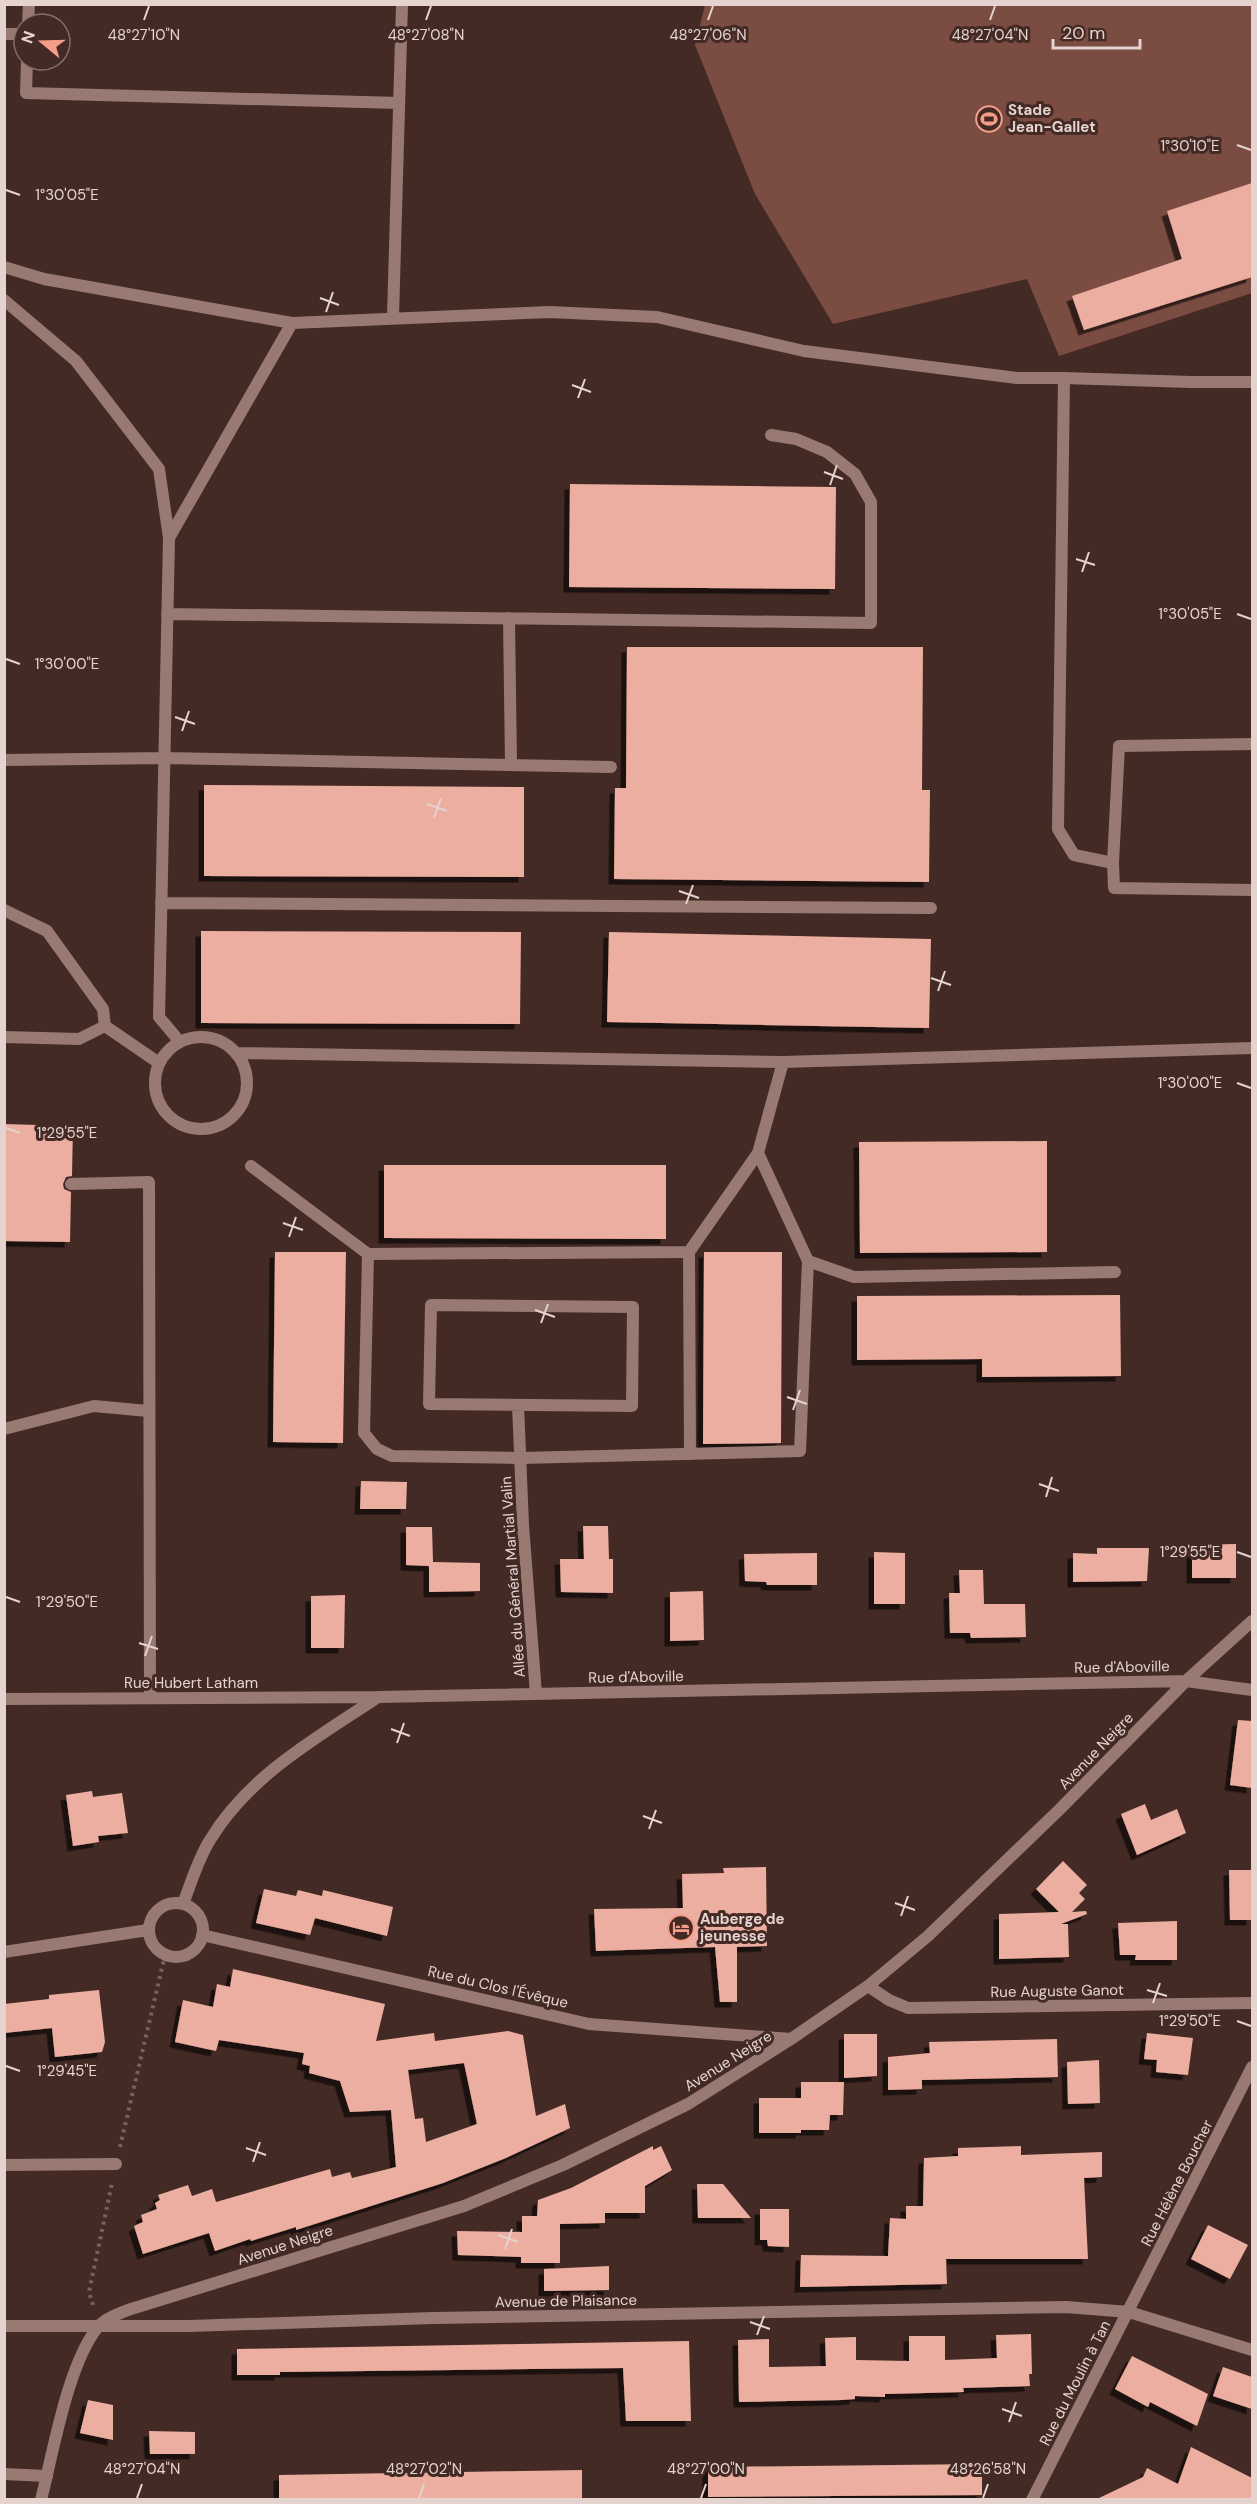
<svg xmlns="http://www.w3.org/2000/svg" width="1257" height="2504" font-family="'DM Sans',sans-serif">
<style>
.green{fill:#7b4c41}
.building{fill:#ecaea0;fill-rule:evenodd;filter:url(#shadow)}
.lines{fill:none;stroke-linecap:round;stroke-linejoin:round}
.path{stroke:#79625e;stroke-width:4;stroke-dasharray:3 4.5;stroke-linecap:butt}
.lane{stroke:#987a73;stroke-width:12}
.street{stroke:#987a73;stroke-width:12}
.ticks{fill:none;stroke:#e4d3cf;stroke-width:2}
.labels{text-anchor:middle;dominant-baseline:central;stroke-width:6;stroke-linejoin:round;paint-order:stroke}
.poi-label{font-size:15px;font-weight:bold;fill:#e4d3cf;stroke:#442a25;text-anchor:start}
.street-label{font-size:15px;fill:#e4d3cf;stroke:#442a25}
.ticks-label{font-size:15px;text-anchor:middle;fill:#e4d3cf;stroke:#442a25;stroke-width:6;stroke-linejoin:round;paint-order:stroke}
</style>
<defs>
<filter id="shadow"><feDropShadow dx="-5.5" dy="5.5" stdDeviation="0" flood-color="#0009"/></filter>
</defs>
<rect width="100%" height="100%" fill="#442a25"/>
<path class="green" d="M 705,5 L 1252,5 L 1252,293 L 1059,356 L 1027,279 L 833,324 L 755,194 L 695,45 Z"/>
<path class="building" d="M 1252,183 L 1252,277 L 1084,330 L 1072,296 L 1182,259 L 1167,211 Z
M 570,484 L 836,487 L 835,589 L 569,587 Z
M 627,647 L 923,647 L 922,790 L 930,790 L 929,882 L 614,879 L 615,788 L 626,788 Z
M 204,785 L 524,787 L 524,877 L 204,876 Z
M 201,931 L 521,932 L 520,1024 L 201,1023 Z
M 609,932 L 931,939 L 929,1028 L 607,1022 Z
M 4,1124 L 73,1126 L 72,1176 L 66,1177 L 63,1184 L 64,1189 L 71,1192 L 70,1242 L 4,1241 Z
M 1047,1141 L 1047,1252 L 860,1253 L 859,1142 Z
M 384,1165 L 666,1165 L 666,1239 L 384,1238 Z
M 275,1252 L 346,1252 L 343,1443 L 273,1442 Z
M 704,1252 L 782,1252 L 781,1443 L 703,1444 Z
M 1120,1295 L 1121,1376 L 982,1377 L 982,1359 L 857,1360 L 857,1296 Z
M 361,1481 L 407,1482 L 406,1509 L 360,1509 Z
M 583,1526 L 608,1526 L 609,1559 L 613,1559 L 613,1593 L 561,1592 L 560,1559 L 584,1559 Z
M 406,1527 L 432,1527 L 433,1562 L 480,1563 L 480,1591 L 429,1592 L 429,1566 L 406,1565 Z
M 1236,1544 L 1236,1578 L 1192,1578 L 1192,1545 Z
M 1097,1548 L 1149,1548 L 1147,1581 L 1073,1582 L 1073,1553 L 1097,1554 Z
M 874,1552 L 905,1553 L 905,1604 L 874,1604 Z
M 817,1553 L 817,1585 L 767,1585 L 766,1582 L 745,1581 L 744,1554 Z
M 959,1570 L 983,1570 L 984,1604 L 1025,1604 L 1026,1637 L 971,1638 L 970,1633 L 950,1633 L 949,1593 L 960,1593 Z
M 703,1591 L 704,1640 L 670,1641 L 670,1592 Z
M 345,1595 L 344,1648 L 311,1648 L 311,1596 Z
M 1238,1720 L 1252,1721 L 1252,1788 L 1230,1785 Z
M 92,1791 L 93,1797 L 122,1793 L 128,1833 L 98,1836 L 99,1842 L 73,1846 L 66,1795 Z
M 1145,1804 L 1151,1820 L 1177,1809 L 1186,1833 L 1137,1855 L 1121,1814 Z
M 1063,1861 L 1087,1885 L 1079,1893 L 1085,1899 L 1072,1912 L 1086,1911 L 1087,1914 L 1061,1924 L 1068,1924 L 1069,1957 L 999,1959 L 999,1914 L 1059,1912 L 1036,1889 Z
M 766,1867 L 767,1946 L 737,1947 L 737,2002 L 720,2002 L 715,1947 L 596,1951 L 594,1909 L 683,1908 L 682,1874 L 724,1873 L 723,1868 Z
M 1229,1870 L 1252,1870 L 1252,1920 L 1230,1920 Z
M 264,1889 L 296,1896 L 298,1890 L 322,1896 L 323,1890 L 393,1907 L 387,1936 L 315,1918 L 310,1935 L 256,1923 Z
M 1177,1921 L 1177,1960 L 1135,1960 L 1136,1955 L 1120,1955 L 1118,1923 Z
M 233,1969 L 385,2004 L 376,2041 L 434,2033 L 435,2041 L 508,2031 L 523,2035 L 536,2116 L 565,2104 L 570,2128 L 506,2158 L 443,2183 L 296,2230 L 296,2227 L 251,2241 L 250,2239 L 215,2251 L 209,2233 L 143,2254 L 134,2226 L 143,2222 L 141,2215 L 157,2209 L 155,2203 L 160,2200 L 158,2195 L 188,2185 L 192,2196 L 212,2189 L 216,2202 L 330,2169 L 332,2177 L 350,2172 L 352,2178 L 396,2167 L 391,2110 L 350,2112 L 340,2081 L 309,2073 L 310,2066 L 302,2064 L 304,2053 L 219,2040 L 216,2051 L 175,2042 L 183,2000 L 213,2007 L 217,1984 L 230,1987 ZM 464,2063 L 477,2124 L 426,2142 L 423,2118 L 415,2119 L 408,2070 Z
M 99,1990 L 105,2042 L 102,2052 L 55,2057 L 52,2028 L 4,2033 L 4,2004 L 49,1999 L 49,1995 Z
M 1147,2033 L 1193,2038 L 1188,2075 L 1156,2072 L 1157,2060 L 1144,2059 Z
M 844,2034 L 877,2034 L 877,2076 L 844,2078 Z
M 1057,2039 L 1058,2077 L 922,2080 L 922,2089 L 888,2090 L 888,2057 L 930,2053 L 929,2042 Z
M 1099,2060 L 1100,2103 L 1068,2104 L 1067,2062 Z
M 801,2082 L 844,2082 L 843,2115 L 830,2115 L 829,2130 L 801,2130 L 801,2133 L 759,2133 L 759,2098 L 801,2098 Z
M 653,2146 L 653,2150 L 661,2146 L 672,2170 L 645,2186 L 645,2213 L 605,2213 L 605,2223 L 560,2224 L 560,2263 L 521,2263 L 521,2257 L 458,2255 L 457,2231 L 522,2232 L 522,2216 L 537,2216 L 538,2200 L 571,2188 Z
M 1021,2146 L 1021,2155 L 1102,2152 L 1102,2177 L 1084,2178 L 1088,2259 L 946,2259 L 947,2284 L 800,2287 L 801,2255 L 888,2256 L 890,2218 L 906,2219 L 906,2206 L 923,2206 L 924,2158 L 958,2156 L 958,2148 Z
M 697,2184 L 723,2184 L 751,2218 L 698,2218 Z
M 760,2209 L 789,2209 L 789,2247 L 768,2246 L 767,2240 L 760,2240 Z
M 1208,2225 L 1248,2245 L 1230,2279 L 1191,2259 Z
M 609,2266 L 609,2290 L 544,2291 L 544,2269 Z
M 1031,2334 L 1032,2374 L 1029,2374 L 1030,2386 L 963,2388 L 964,2392 L 885,2394 L 885,2397 L 855,2396 L 855,2399 L 842,2400 L 739,2402 L 738,2340 L 769,2339 L 769,2367 L 826,2366 L 825,2338 L 856,2337 L 856,2360 L 909,2361 L 909,2336 L 945,2336 L 945,2360 L 997,2358 L 996,2335 Z
M 689,2341 L 691,2421 L 626,2421 L 623,2368 L 280,2372 L 280,2375 L 237,2375 L 237,2349 Z
M 1132,2356 L 1208,2394 L 1197,2426 L 1150,2402 L 1148,2407 L 1115,2389 Z
M 1223,2367 L 1252,2377 L 1252,2409 L 1213,2396 Z
M 88,2400 L 113,2405 L 113,2440 L 80,2433 Z
M 149,2431 L 195,2432 L 195,2454 L 150,2454 Z
M 1191,2447 L 1252,2478 L 1252,2499 L 1097,2499 L 1143,2477 L 1147,2468 L 1178,2484 Z
M 982,2464 L 982,2495 L 708,2497 L 708,2467 Z
M 582,2470 L 582,2499 L 279,2499 L 279,2475 Z"/>
<g class="lines">
<path class="path" d="M 120,2147 L 165,1955
M 93,2305 L 89,2292 L 112,2183"/>
<path class="lane" d="M 28,24 L 29,4
M 4,34 L 24,34
M 27,60 L 26,93 L 399,103
M 4,267 L 44,279 L 292,323
M 4,300 L 76,361 L 159,469 L 169,538 L 159,1017 L 180,1042
M 393,317 L 402,4
M 169,538 L 292,323 L 549,312 L 657,317 L 804,351 L 1017,378 L 1064,378
M 167,614 L 871,623 L 871,502 L 855,474 L 827,452 L 796,439 L 771,435
M 509,618 L 511,765
M 4,760 L 164,758 L 611,767
M 1113,863 L 1074,855 L 1058,829 L 1064,378 L 1191,382
M 161,903 L 931,908
M 4,910 L 47,931 L 103,1009 L 105,1026 L 159,1063
M 4,1037 L 79,1039 L 105,1026
M155 1083a46 46 0 1 1 92 0a46 46 0 1 1-92 0Z
M 236,1053 L 783,1062 L 1252,1048
M 251,1166 L 368,1254 L 689,1252 L 758,1153
M 71,1184 L 149,1182 L 150,1698
M 368,1254 L 364,1433 L 377,1449 L 392,1456 L 520,1458 L 800,1451 L 808,1261 L 758,1153 L 783,1062
M 808,1261 L 854,1277 L 1115,1272
M 4,1429 L 94,1406 L 148,1411
M 4,2474 L 47,2476"/>
<path class="street" d="M 1191,382 L 1252,382
M 1252,744 L 1119,746 L 1113,863 L 1114,888 L 1252,890
M 689,1252 L 690,1454
M 431,1305 L 633,1307 L 632,1406 L 429,1404 Z
M 518,1405 L 523,1525 L 536,1694
M 4,1699 L 378,1697
M149 1930a27 27 0 1 1 54 0a27 27 0 1 1-54 0Z
M 183,1904 C 191,1883 198,1859 210,1840 C 249,1775 317,1738 378,1697 L 1186,1681 L 1252,1690
M 202,1935 L 589,2024 L 791,2039
M 4,1952 L 148,1930
M 868,1986 L 889,2000 L 908,2008 L 1252,2003
M 4,2165 L 116,2164
M 4,2326 L 190,2326 L 433,2318 L 1066,2307 L 1129,2312 L 1252,2350
M 41,2500 C 53,2453 68,2363 98,2327 C 106,2318 120,2313 131,2309 L 464,2206 L 563,2165 L 688,2104 L 791,2039 L 868,1986 L 928,1936 L 1059,1810 L 1186,1681 L 1252,1621
M 1032,2500 L 1252,2067"/>
</g>
<path class="ticks" d="M 144,20 L 149,6M 426,20 L 431,6M 708,20 L 713,6M 990,20 L 995,6M 1237,145 L 1251,150M 6,190 L 20,195M 320,298 L 339,305M 326,312 L 333,292M 572,385 L 591,392M 578,398 L 585,379M 824,472 L 843,479M 830,485 L 837,465M 1076,559 L 1095,565M 1082,572 L 1089,552M 1237,614 L 1251,619M 6,659 L 20,664M 175,717 L 195,724M 182,731 L 189,711M 427,804 L 447,811M 434,818 L 441,798M 679,891 L 699,898M 686,904 L 693,885M 931,978 L 951,985M 938,991 L 945,971M 1237,1083 L 1251,1088M 6,1128 L 20,1133M 283,1223 L 303,1230M 289,1237 L 296,1217M 535,1310 L 555,1317M 541,1323 L 548,1304M 787,1397 L 807,1404M 793,1410 L 800,1390M 1039,1484 L 1059,1491M 1046,1497 L 1052,1477M 1237,1552 L 1251,1557M 6,1597 L 20,1602M 139,1643 L 158,1649M 145,1656 L 152,1636M 391,1729 L 410,1736M 397,1743 L 404,1723M 643,1816 L 662,1823M 649,1829 L 656,1810M 895,1903 L 915,1910M 901,1916 L 908,1896M 1147,1990 L 1167,1996M 1153,2003 L 1160,1983M 1237,2021 L 1251,2026M 6,2066 L 20,2071M 246,2148 L 266,2155M 253,2162 L 260,2142M 498,2235 L 518,2242M 505,2249 L 512,2229M 750,2322 L 770,2329M 757,2335 L 764,2316M 1002,2409 L 1022,2416M 1009,2422 L 1016,2402M 137,2498 L 142,2484M 419,2498 L 424,2484M 701,2498 L 706,2484M 983,2498 L 988,2484"/>
<defs>
<g id="stadium-ring" transform="scale(1.35)"><circle r="9.5" fill="#442a25" stroke="#f49e8a" stroke-width="1.5"/><path d="M0-5a6.5 5 0 1 0 0 10a6.5 5 0 1 0 0-10ZM-3.5-1.8h7v3.6h-7Z" fill="#f49e8a"/></g>
<g id="hotel-ring" transform="scale(1.35)"><circle r="9.5" fill="#442a25" stroke="#f49e8a" stroke-width="1.5"/><path d="M-6-4.5h1.5V1H6V5H4.5V3h-9V5H-6ZM-4 0a1.8 1.8 0 1 1 3.6 0ZM.5 0V-2.5h3Q6-2.5 6 0Z" fill="#f49e8a"/></g>
</defs>
<g fill-rule="evenodd">
<use href="#stadium-ring" x="989" y="119"/>
<use href="#hotel-ring" x="681" y="1928"/>
</g>
<g class="labels">
<g class="poi-label">
<text x="1008" y="110">Stade<tspan x="1008" dy="17">Jean-Gallet</tspan></text>
<text x="700" y="1919">Auberge de<tspan x="700" dy="17">jeunesse</tspan></text>
</g>
<g class="street-label">
<text transform="translate(513 1577) rotate(-94)">Allée du Général Martial Valin</text>
<text transform="translate(1122 1667) rotate(-1)">Rue d'Aboville</text>
<text transform="translate(636 1677) rotate(-1)">Rue d'Aboville</text>
<text x="191" y="1683">Rue Hubert Latham</text>
<text transform="translate(1096 1751) rotate(-46)">Avenue Neigre</text>
<text transform="translate(498 1987) rotate(13)">Rue du Clos l'Évêque</text>
<text transform="translate(1057 1991) rotate(-1)">Rue Auguste Ganot</text>
<text transform="translate(728 2061) rotate(-32)">Avenue Neigre</text>
<text transform="translate(1177 2183) rotate(-63)">Rue Hélène Boucher</text>
<text transform="translate(285 2245) rotate(-18)">Avenue Neigre</text>
<text transform="translate(566 2301) rotate(-1)">Avenue de Plaisance</text>
<text transform="translate(1075 2383) rotate(-63)">Rue du Moulin à Tan</text>
</g>
</g>
<g class="ticks-label">
<text x="144" y="40">48°27'10"N</text>
<text x="426" y="40">48°27'08"N</text>
<text x="708" y="40">48°27'06"N</text>
<text x="990" y="40">48°27'04"N</text>
<text x="1190" y="151">1°30'10"E</text>
<text x="67" y="200">1°30'05"E</text>
<text x="1190" y="619">1°30'05"E</text>
<text x="67" y="669">1°30'00"E</text>
<text x="1190" y="1088">1°30'00"E</text>
<text x="67" y="1138">1°29'55"E</text>
<text x="1190" y="1557">1°29'55"E</text>
<text x="67" y="1607">1°29'50"E</text>
<text x="1190" y="2026">1°29'50"E</text>
<text x="67" y="2076">1°29'45"E</text>
<text x="142" y="2474">48°27'04"N</text>
<text x="424" y="2474">48°27'02"N</text>
<text x="706" y="2474">48°27'00"N</text>
<text x="988" y="2474">48°26'58"N</text>
</g>
<rect width="1257" height="2504" fill="none" stroke="#e4d3cf" stroke-width="12"/>
<g transform="translate(42 42) rotate(289)"><circle r="28" fill="#442a25" stroke="#846e69" stroke-width="1.5"/>
<path d="M0-4.5L10 22L0 15L-10 22Z" fill="#f49e8a"/>
<text y="-9" font-size="16" font-weight="bold" text-anchor="middle" fill="#e4d3cf">N</text>
</g>
<path d="M1053 39v9h87v-9" fill="none" stroke="#e4d3cf" stroke-width="3"/>
<text x="1062" y="39" font-size="18" fill="#e4d3cf" stroke="#442a25" stroke-width="4.5" paint-order="stroke">20 m</text>
</svg>
